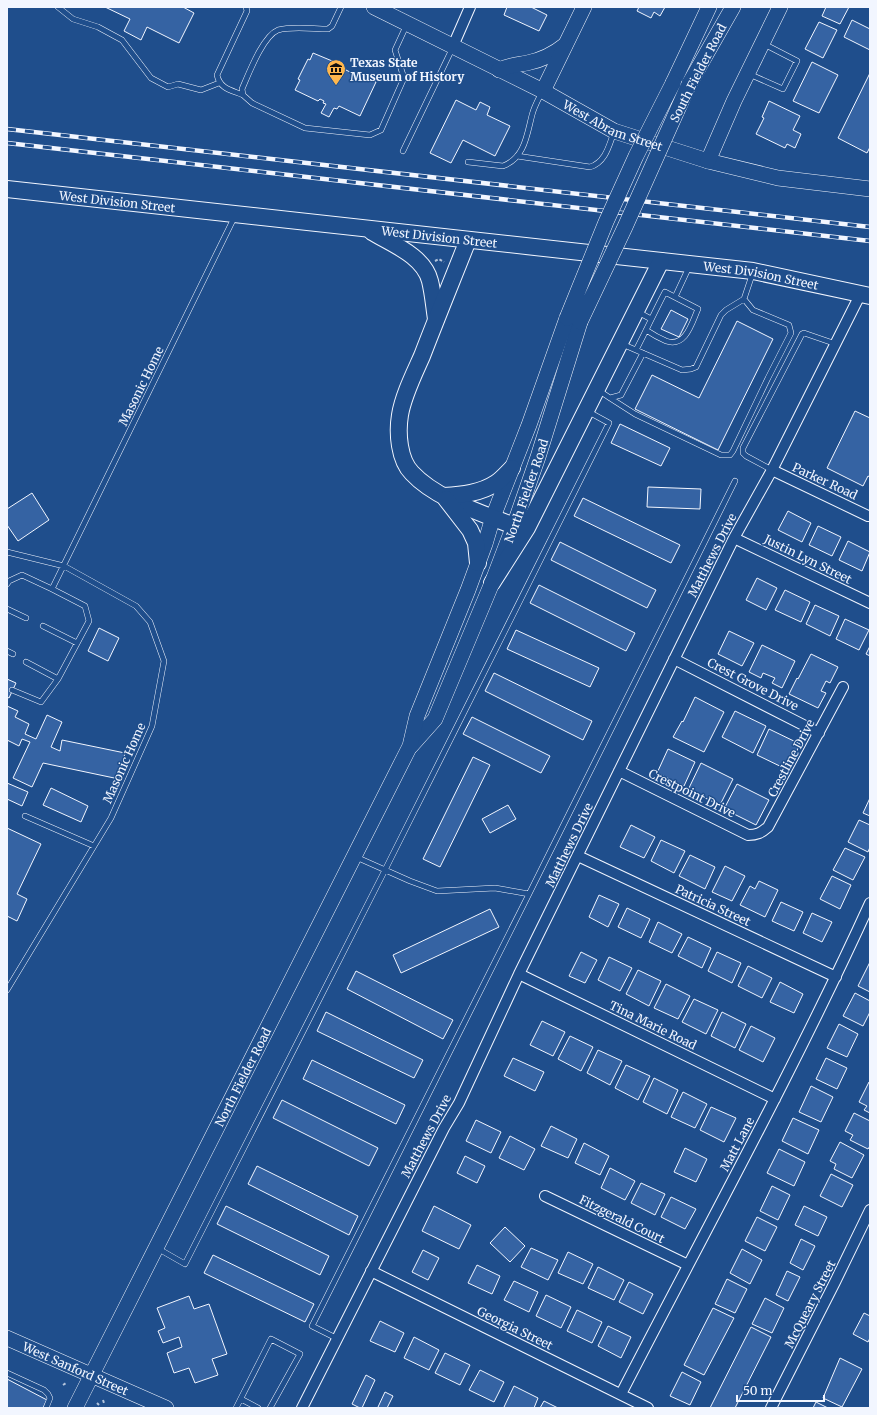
<svg xmlns="http://www.w3.org/2000/svg" width="877" height="1415" font-family="Merriweather,serif">
<style>
.building{fill:#3563a3;stroke:#f2f6ff}
.lines{fill:none;stroke-linecap:round;stroke-linejoin:round}
.lane-casing{stroke:#f2f6ff;stroke-width:6}
.street-casing{stroke:#f2f6ff;stroke-width:12}
.secondary-casing{stroke:#f2f6ff;stroke-width:16}
.primary-casing{stroke:#f2f6ff;stroke-width:18}
.path{stroke:#b3c4dc;stroke-width:2;stroke-dasharray:3 2;stroke-linecap:butt}
.lane{stroke:#1f4e8c;stroke-width:5}
.street{stroke:#1f4e8c;stroke-width:10}
.secondary{stroke:#1f4e8c;stroke-width:15}
.primary{stroke:#1f4e8c;stroke-width:16}
.rail-casing{stroke:#f2f6ff;stroke-width:4.5}
.rail{stroke:#1f4e8c;stroke-width:3;stroke-dasharray:9;stroke-linecap:butt}
.secondary-bridge-casing{stroke:#f2f6ff;stroke-width:16;stroke-linecap:butt}
.secondary-bridge{stroke:#1f4e8c;stroke-width:15}
.labels{text-anchor:middle;dominant-baseline:central;stroke-width:3;stroke-linejoin:round;paint-order:stroke}
.poi-label{font-size:12px;font-weight:bold;fill:#f2f6ff;stroke:#1f4e8c;text-anchor:start}
.street-label{font-size:12px;fill:#f2f6ff;stroke:#1f4e8c}
</style>
<rect width="100%" height="100%" fill="#1f4e8c"/>
<path class="building" d="M 105,7 L 183,7 L 194,13 L 179,43 L 147,27 L 141,40 L 124,31 L 130,19 Z
M 507,7 L 531,7 L 547,15 L 539,31 L 504,15 Z
M 639,7 L 665,7 L 660,16 L 654,12 L 651,18 L 637,11 Z
M 826,7 L 849,7 L 840,24 L 822,16 Z
M 852,20 L 870,29 L 870,50 L 844,37 Z
M 819,22 L 837,30 L 823,58 L 805,49 Z
M 313,53 L 337,63 L 335,69 L 343,72 L 344,69 L 354,74 L 353,77 L 361,81 L 363,76 L 376,82 L 360,116 L 339,106 L 337,109 L 334,108 L 329,117 L 321,113 L 326,104 L 323,103 L 324,101 L 320,99 L 318,101 L 295,90 L 300,80 L 298,79 L 308,59 L 310,60 Z
M 812,62 L 838,75 L 819,113 L 793,101 Z
M 870,73 L 870,147 L 867,153 L 838,138 Z
M 456,100 L 476,110 L 480,102 L 490,107 L 487,115 L 510,126 L 495,156 L 463,140 L 451,163 L 430,153 Z
M 769,101 L 800,116 L 793,130 L 801,134 L 795,148 L 787,144 L 785,148 L 756,134 L 764,118 L 762,117 Z
M 671,310 L 688,319 L 679,337 L 661,329 Z
M 737,321 L 773,339 L 718,450 L 635,409 L 652,375 L 699,398 Z
M 855,411 L 870,418 L 870,477 L 868,476 L 863,486 L 827,468 Z
M 620,424 L 670,448 L 661,466 L 611,443 Z
M 648,487 L 701,489 L 700,509 L 647,507 Z
M 32,493 L 49,520 L 18,541 L 7,525 L 7,509 Z
M 583,498 L 680,545 L 671,563 L 574,516 Z
M 788,511 L 811,523 L 802,542 L 778,530 Z
M 818,526 L 841,537 L 832,556 L 809,545 Z
M 848,541 L 870,552 L 862,571 L 839,560 Z
M 560,542 L 656,590 L 647,608 L 551,560 Z
M 757,578 L 777,588 L 766,610 L 746,600 Z
M 539,585 L 635,633 L 626,651 L 530,603 Z
M 785,590 L 810,602 L 801,622 L 775,610 Z
M 815,605 L 839,616 L 830,636 L 806,624 Z
M 845,619 L 869,630 L 859,650 L 836,639 Z
M 99,628 L 119,638 L 108,661 L 88,651 Z
M 516,630 L 599,668 L 590,687 L 507,649 Z
M 729,631 L 754,643 L 742,666 L 718,654 Z
M 762,645 L 795,661 L 782,688 L 772,683 L 775,678 L 763,673 L 761,678 L 749,672 Z
M 870,646 L 870,656 L 866,654 Z
M 811,654 L 838,667 L 830,683 L 826,681 L 821,691 L 826,693 L 818,708 L 789,694 L 797,678 L 798,679 Z
M 494,673 L 592,721 L 583,740 L 485,691 Z
M 7,679 L 16,683 L 9,698 L 7,697 Z
M 695,697 L 724,712 L 704,752 L 673,737 L 682,721 L 683,722 Z
M 7,706 L 18,711 L 15,717 L 29,724 L 25,734 L 36,739 L 47,715 L 62,722 L 51,747 L 60,751 L 62,740 L 125,753 L 119,779 L 43,763 L 32,787 L 13,778 L 30,742 L 22,739 L 19,746 L 7,740 Z
M 735,711 L 766,726 L 753,753 L 722,737 Z
M 472,717 L 550,756 L 541,773 L 463,734 Z
M 769,729 L 800,744 L 788,770 L 757,755 Z
M 668,749 L 695,762 L 684,786 L 657,773 Z
M 473,757 L 490,765 L 440,867 L 423,859 Z
M 701,763 L 733,779 L 720,805 L 688,790 Z
M 7,783 L 28,792 L 22,806 L 7,799 Z
M 737,784 L 769,800 L 756,825 L 724,809 Z
M 51,788 L 88,806 L 81,822 L 43,805 Z
M 870,798 L 870,816 L 863,813 Z
M 508,805 L 516,819 L 490,833 L 482,819 Z
M 859,820 L 870,825 L 870,847 L 868,852 L 848,842 Z
M 631,825 L 655,837 L 644,858 L 620,847 Z
M 7,828 L 41,844 L 17,894 L 27,899 L 17,921 L 7,916 Z
M 661,840 L 685,851 L 674,873 L 651,861 Z
M 845,848 L 865,857 L 853,880 L 833,870 Z
M 690,855 L 715,867 L 705,889 L 679,876 Z
M 725,866 L 745,876 L 732,901 L 712,892 Z
M 832,876 L 851,885 L 840,909 L 820,899 Z
M 759,881 L 778,890 L 765,917 L 740,905 L 750,886 L 755,889 Z
M 599,895 L 619,904 L 608,927 L 589,917 Z
M 781,902 L 803,912 L 794,931 L 772,921 Z
M 627,908 L 650,919 L 641,938 L 618,927 Z
M 490,909 L 499,927 L 401,973 L 393,955 Z
M 812,913 L 832,922 L 822,942 L 803,933 Z
M 658,922 L 682,934 L 672,953 L 649,942 Z
M 688,937 L 711,948 L 702,968 L 678,956 Z
M 581,952 L 597,960 L 585,983 L 569,976 Z
M 717,952 L 741,963 L 732,983 L 708,971 Z
M 609,957 L 632,968 L 620,991 L 598,980 Z
M 870,962 L 870,992 L 858,986 Z
M 748,966 L 772,978 L 762,998 L 738,986 Z
M 638,970 L 661,981 L 649,1006 L 626,994 Z
M 356,971 L 453,1020 L 443,1039 L 347,989 Z
M 780,982 L 803,994 L 794,1013 L 770,1002 Z
M 666,984 L 690,996 L 678,1019 L 654,1008 Z
M 855,993 L 870,1001 L 870,1012 L 863,1026 L 843,1016 Z
M 694,999 L 718,1010 L 706,1034 L 682,1022 Z
M 326,1012 L 423,1060 L 414,1078 L 317,1031 Z
M 722,1012 L 746,1024 L 735,1048 L 711,1036 Z
M 542,1021 L 565,1032 L 553,1056 L 530,1045 Z
M 839,1024 L 858,1034 L 847,1057 L 827,1048 Z
M 751,1026 L 775,1038 L 763,1062 L 739,1050 Z
M 570,1036 L 593,1047 L 581,1071 L 558,1059 Z
M 598,1050 L 622,1061 L 610,1085 L 587,1073 Z
M 513,1058 L 544,1072 L 535,1091 L 504,1076 Z
M 826,1058 L 847,1068 L 837,1089 L 816,1079 Z
M 312,1060 L 405,1105 L 396,1124 L 303,1079 Z
M 626,1065 L 650,1076 L 638,1100 L 615,1088 Z
M 654,1078 L 678,1090 L 667,1114 L 643,1102 Z
M 869,1082 L 870,1083 L 870,1113 L 864,1110 L 867,1106 L 859,1102 Z
M 811,1086 L 833,1097 L 821,1122 L 799,1112 Z
M 683,1092 L 707,1104 L 695,1128 L 671,1117 Z
M 282,1100 L 378,1148 L 369,1166 L 273,1118 Z
M 711,1107 L 736,1118 L 724,1142 L 700,1130 Z
M 854,1113 L 870,1121 L 870,1146 L 868,1149 L 850,1140 L 853,1135 L 845,1131 Z
M 793,1118 L 819,1130 L 808,1154 L 782,1141 Z
M 476,1120 L 501,1132 L 491,1153 L 466,1141 Z
M 551,1126 L 577,1139 L 568,1158 L 541,1146 Z
M 510,1136 L 535,1149 L 524,1170 L 499,1158 Z
M 840,1142 L 864,1155 L 852,1178 L 834,1169 L 836,1164 L 830,1161 Z
M 584,1143 L 609,1156 L 600,1175 L 575,1163 Z
M 685,1148 L 707,1159 L 696,1182 L 674,1172 Z
M 779,1149 L 805,1162 L 794,1186 L 767,1173 Z
M 465,1156 L 485,1166 L 477,1183 L 457,1173 Z
M 257,1166 L 358,1216 L 349,1235 L 248,1184 Z
M 610,1168 L 635,1181 L 625,1200 L 601,1188 Z
M 831,1174 L 853,1185 L 842,1207 L 820,1196 Z
M 641,1183 L 665,1194 L 655,1215 L 631,1203 Z
M 772,1186 L 790,1195 L 778,1220 L 760,1211 Z
M 671,1197 L 696,1209 L 685,1229 L 661,1217 Z
M 226,1206 L 329,1256 L 320,1275 L 217,1224 Z
M 434,1206 L 471,1225 L 459,1249 L 422,1231 Z
M 804,1206 L 827,1217 L 818,1236 L 795,1225 Z
M 757,1217 L 777,1227 L 765,1251 L 745,1241 Z
M 505,1227 L 525,1246 L 510,1262 L 490,1243 Z
M 801,1239 L 815,1246 L 803,1270 L 790,1263 Z
M 531,1248 L 558,1260 L 548,1280 L 521,1267 Z
M 742,1249 L 762,1260 L 750,1284 L 730,1273 Z
M 423,1250 L 439,1258 L 428,1280 L 412,1272 Z
M 568,1252 L 593,1264 L 583,1284 L 558,1273 Z
M 213,1255 L 314,1304 L 305,1322 L 204,1273 Z
M 477,1265 L 500,1276 L 492,1294 L 468,1283 Z
M 598,1267 L 624,1280 L 614,1300 L 588,1288 Z
M 787,1271 L 800,1277 L 788,1301 L 776,1295 Z
M 727,1279 L 747,1289 L 735,1313 L 715,1304 Z
M 514,1281 L 538,1292 L 529,1312 L 504,1300 Z
M 629,1282 L 653,1294 L 643,1314 L 619,1302 Z
M 546,1295 L 571,1307 L 561,1328 L 536,1316 Z
M 189,1296 L 194,1309 L 209,1304 L 227,1354 L 212,1359 L 218,1375 L 195,1383 L 189,1368 L 174,1373 L 167,1353 L 182,1347 L 179,1337 L 163,1343 L 158,1331 L 165,1328 L 157,1308 Z
M 765,1298 L 784,1308 L 772,1333 L 752,1324 Z
M 713,1308 L 734,1318 L 704,1375 L 684,1365 Z
M 577,1310 L 602,1322 L 592,1343 L 567,1331 Z
M 864,1313 L 870,1316 L 870,1338 L 868,1342 L 853,1334 Z
M 380,1321 L 404,1333 L 395,1352 L 370,1341 Z
M 608,1326 L 631,1337 L 621,1358 L 598,1346 Z
M 751,1327 L 771,1337 L 735,1408 L 710,1408 Z
M 414,1337 L 439,1350 L 429,1370 L 404,1358 Z
M 445,1353 L 470,1365 L 460,1385 L 435,1373 Z
M 840,1358 L 862,1369 L 842,1407 L 823,1398 Z
M 480,1370 L 504,1382 L 494,1402 L 469,1390 Z
M 682,1372 L 701,1382 L 690,1405 L 670,1396 Z
M 366,1375 L 375,1380 L 362,1408 L 360,1408 L 352,1404 Z
M 7,1379 L 47,1400 L 43,1408 L 7,1408 Z
M 514,1386 L 538,1398 L 534,1408 L 507,1408 L 504,1407 Z
M 385,1392 L 393,1396 L 387,1408 L 380,1408 L 378,1407 Z
M 544,1401 L 558,1408 L 540,1408 Z
M 816,1402 L 828,1408 L 813,1408 Z"/>
<g class="lines">
<g class="lane-casing">
<path id="lane" d="M 58,7 L 73,19 L 98,27 L 122,40 L 151,78 L 168,87 L 178,84 L 201,90 L 219,83
M 341,7 L 332,26 L 328,29 C 313,29 292,26 278,30 C 263,36 249,73 242,89 L 243,95 L 252,103 L 305,128 L 370,135 L 381,130 L 404,78 L 395,50 L 407,24
M 749,74 L 783,89 L 797,61 L 764,44
M 243,95 C 231,90 220,89 217,75 L 247,11 L 246,7
M 403,151 L 453,47
M 517,156 L 590,167 C 606,162 609,145 614,132
M 468,162 L 503,166 C 525,158 527,134 532,115 C 534,107 538,100 542,92
M 675,297 L 689,267
M 638,312 L 651,319
M 622,344 L 682,370 L 691,369 L 696,367 L 721,315 L 726,310 L 744,299 L 753,272
M 636,350 C 646,331 655,311 665,292 L 698,309 C 692,322 686,348 666,341 C 659,338 652,334 646,330
M 598,390 L 610,398 L 621,395 L 643,353
M 610,398 L 635,414 L 721,455 L 730,455 L 733,451 L 768,378 L 791,333 L 789,325 L 753,310 L 744,299
M 772,470 L 746,456 L 743,453 L 743,448 L 802,334 L 804,333 L 836,344
M 7,552 L 64,566 L 136,606 L 150,622 L 164,661 L 152,726 L 111,818 L 7,990
M 7,584 L 9,581 L 22,575 L 52,589 L 85,606 L 89,621 L 58,679 L 26,662
M 52,589 L 235,216
M 7,609 L 26,618
M 43,626 L 77,643
M 7,651 L 13,654
M 12,690 L 41,702 L 58,679
M 25,816 L 94,846
M 529,894 L 735,481
M 157,1248 L 185,1264 L 385,870 L 609,423 L 587,411
M 338,1339 L 312,1326 L 529,894 L 495,888 L 437,891 L 410,881 L 356,857
M 7,1373 L 44,1390 L 48,1394 L 50,1398 L 46,1408
M 241,1399 L 258,1408
M 236,1408 L 271,1339 L 300,1354 L 270,1408"/>
</g>
<g class="street-casing">
<path id="street" d="M 453,46 L 470,7
M 772,470 L 868,516
M 734,538 L 870,603
M 674,659 L 819,733
M 619,771 L 748,835 C 757,835 761,833 768,827 L 843,687
M 578,856 L 836,977
M 519,974 L 775,1099
M 545,1196 L 688,1265
M 371,1271 L 648,1408
M 621,1394 C 705,1231 794,1070 870,903
M 302,1408 L 444,1128 L 459,1103 L 519,974 L 734,538 L 772,470 L 860,295
M 771,1408 L 835,1282 L 870,1210"/>
</g>
<g class="secondary-casing">
<g id="secondary">
<path id="s1" d="M 374,7 L 543,91 L 614,131 L 708,161 L 778,178 L 870,189"/>
<path d="M 499,70 C 510,65 516,65 527,63 C 542,60 554,54 565,45"/>
<path d="M 673,83 L 709,7"/>
<path d="M 689,84 L 733,7"/>
<path d="M 543,91 L 584,7"/>
<path d="M 708,161 L 734,101 L 780,7"/>
<path id="s2" d="M 411,746 L 435,719 L 492,583 L 516,520 L 538,457 L 580,322"/>
<path id="s3" d="M 7,1338 L 166,1408"/>
<path id="s4" d="M 75,1408 L 410,746 L 417,716 L 468,590 L 485,544 L 493,517 L 529,425 L 567,318"/>
</g>
</g>
<g class="primary-casing">
<g id="primary">
<path id="s5" d="M 7,189 L 753,271 L 870,296"/>
<path d="M 372,232 C 392,244 424,256 430,281 C 433,293 434,306 436,319"/>
<path d="M 468,240 C 453,278 437,317 422,356 C 414,374 403,396 400,415 C 397,433 399,460 412,473 C 436,499 482,513 514,526"/>
<path d="M 444,496 C 462,495 481,493 496,483 C 502,479 507,473 512,468"/>
<path d="M 446,499 L 470,530 L 476,543 L 478,563"/>
<path d="M 492,583 L 527,528 L 661,261"/>
</g>
</g>
<path class="path" d="M 435,261 L 439,259 L 444,262
M 63,1385 L 66,1383
M 103,1400 L 104,1403
M 97,1403 L 99,1405"/>
<use href="#lane" class="lane"/>
<use href="#street" class="street"/>
<use href="#secondary" class="secondary"/>
<use href="#primary" class="primary"/>
<g class="rail-casing">
<path id="rail" d="M 7,129 L 870,227
M 7,143 L 870,241"/>
</g>
<use href="#rail" class="rail"/>
<g class="secondary-bridge-casing">
<path id="secondary-bridge" d="M 567,318 L 606,222 L 636,156 L 673,83
M 580,322 L 625,227 L 689,84"/>
</g>
<use href="#secondary-bridge" class="secondary-bridge"/>
</g>
<defs>
<g id="museum-pin" transform="scale(1)"><path d="M0 17L-7.5 6A9.5 9.5 0 1 1 7.5 6Z" fill="#ffb74d" stroke="#1f4e8c"/><path d="M0-6L6-3V-2H-6V-3ZM-5-1h2V3h-2ZM-1-1h2V3h-2ZM3-1h2V3H3ZM-6 4H6V6H-6Z" fill="#111"/></g>
</defs>
<g fill-rule="evenodd">
<use href="#museum-pin" x="336" y="69"/>
</g>
<g class="labels">
<g class="poi-label">
<text x="350" y="62">Texas State<tspan x="350" dy="14">Museum of History</tspan></text>
</g>
<g class="street-label">
<text transform="translate(698 73) rotate(-63)">South Fielder Road</text>
<text stroke="none"><textPath href="#s1" startOffset="267">West Abram Street</textPath></text>
<text stroke="none"><textPath href="#s5" startOffset="111">West Division Street</textPath></text>
<text stroke="none"><textPath href="#s5" startOffset="435">West Division Street</textPath></text>
<text stroke="none"><textPath href="#s5" startOffset="759">West Division Street</textPath></text>
<text transform="translate(141 386) rotate(-64)">Masonic Home</text>
<text transform="translate(825 481) rotate(25)">Parker Road</text>
<text stroke="none"><textPath href="#s2" startOffset="282">North Fielder Road</textPath></text>
<text transform="translate(712 555) rotate(-63)">Matthews Drive</text>
<text transform="translate(808 559) rotate(26)">Justin Lyn Street</text>
<text transform="translate(753 684) rotate(27)">Crest Grove Drive</text>
<text transform="translate(791 758) rotate(-62)">Crestline Drive</text>
<text transform="translate(124 763) rotate(-66)">Masonic Home</text>
<text transform="translate(692 793) rotate(26)">Crestpoint Drive</text>
<text transform="translate(569 845) rotate(-64)">Matthews Drive</text>
<text transform="translate(713 905) rotate(25)">Patricia Street</text>
<text transform="translate(653 1025) rotate(26)">Tina Marie Road</text>
<text stroke="none"><textPath href="#s4" startOffset="371">North Fielder Road</textPath></text>
<text transform="translate(426 1136) rotate(-62)">Matthews Drive</text>
<text transform="translate(737 1144) rotate(-62)">Matt Lane</text>
<text transform="translate(622 1219) rotate(26)">Fitzgerald Court</text>
<text transform="translate(810 1304) rotate(-63)">McQueary Street</text>
<text transform="translate(515 1328) rotate(26)">Georgia Street</text>
<text stroke="none"><textPath href="#s3" startOffset="75">West Sanford Street</textPath></text>
</g>
</g>
<rect width="877" height="1415" fill="none" stroke="#f2f6ff" stroke-width="16"/>
<path d="M737 1395v6h87v-6" fill="none" stroke="#f2f6ff" stroke-width="2"/>
<text x="743" y="1395" font-size="12" fill="#f2f6ff" stroke="#1f4e8c" stroke-width="3" paint-order="stroke">50 m</text>
</svg>
